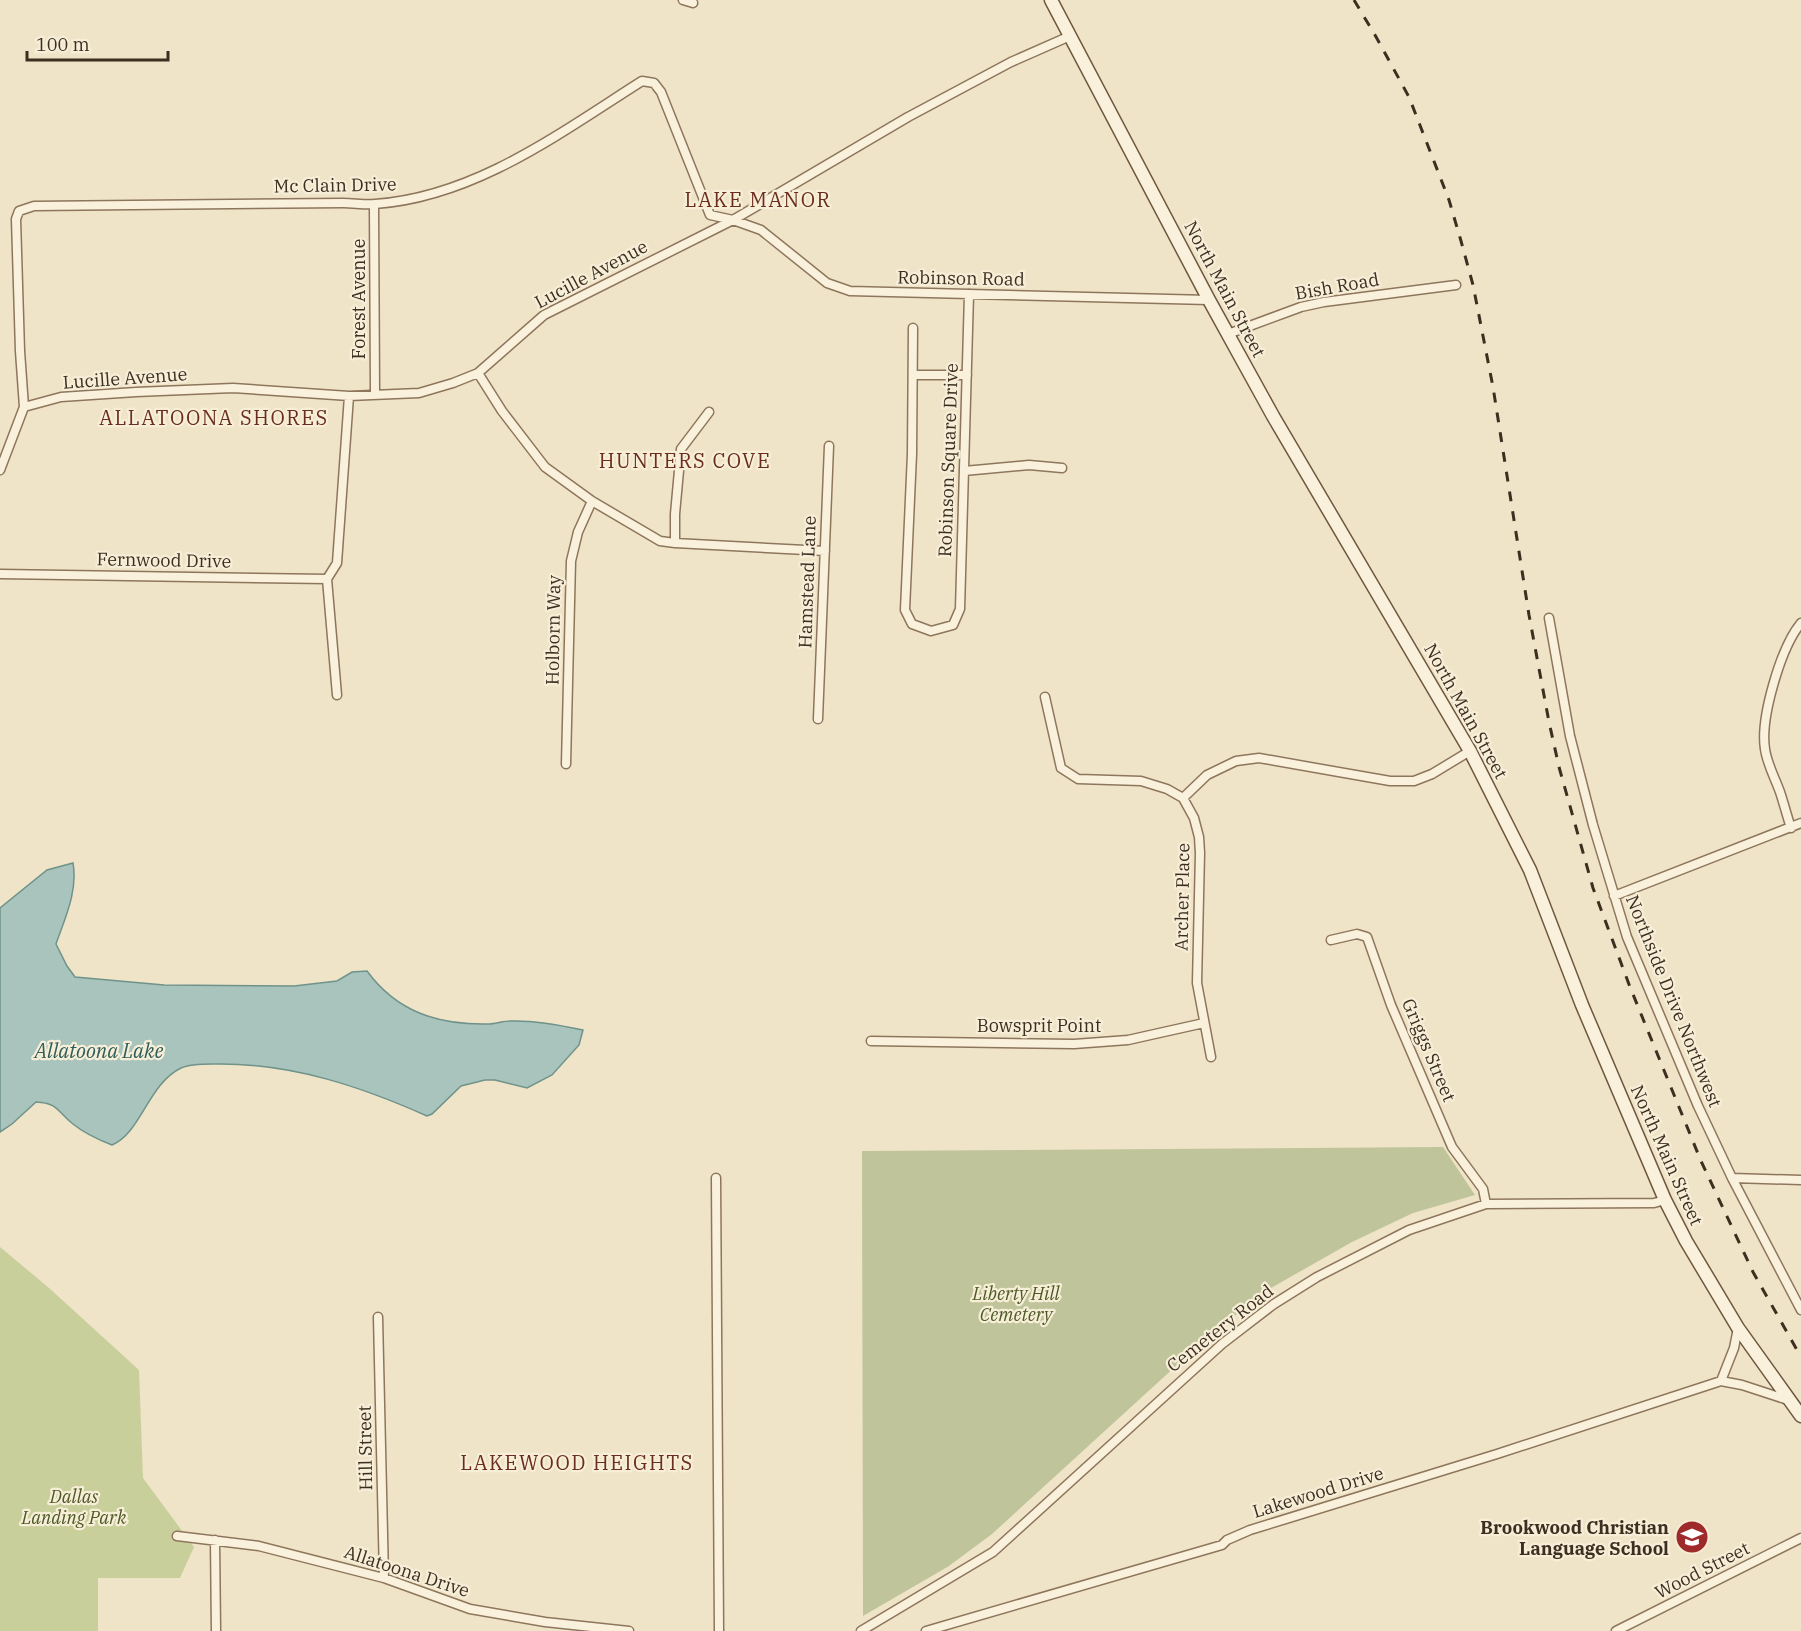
<svg xmlns="http://www.w3.org/2000/svg" width="1801" height="1631" font-family="'IBM Plex Serif',serif">
<style>
.green{fill:#c9cf9b}
.cemetery{fill:#bfc49a}
.water{fill:#a9c4bc;stroke:#6f938a;stroke-width:1.5}
.lines{fill:none;stroke-linecap:round;stroke-linejoin:round}
.street-casing{stroke:#8d765c;stroke-width:11}
.secondary-casing{stroke:#6f573f;stroke-width:15}
.street{stroke:#faf1dc;stroke-width:8}
.secondary{stroke:#faf1dc;stroke-width:12}
.rail{stroke:#3d2e20;stroke-width:3;stroke-dasharray:10 10;stroke-linecap:butt}
.labels{text-anchor:middle;dominant-baseline:central;stroke-width:4.5;stroke-linejoin:round;paint-order:stroke}
.street-label{font-size:18px;fill:#3d2e20;stroke:#f7eed8}
.park-label{font-size:18px;font-style:italic;fill:#4d5a26;stroke:#f7eed8}
.poi-label{font-size:18px;font-weight:bold;fill:#3d2e20;stroke:#f7eed8;text-anchor:end}
.neighbourhood-label{font-size:20px;letter-spacing:1.5px;fill:#6b2e1e;stroke:#f7eed8}
.water-label{font-size:20px;font-style:italic;fill:#2f5d5a;stroke:#f7eed8}
</style>
<rect width="100%" height="100%" fill="#f0e4c8"/>
<path class="green" d="M 0,1247 L 49,1288 L 139,1370 L 143,1478 L 194,1547 L 180,1578 L 98,1578 L 98,1631 L 0,1631 Z"/>
<path class="cemetery" d="M 1443,1147 L 1475,1195 L 1413,1213 L 1352,1242 L 1271,1288 L 1211,1334 L 992,1534 L 949,1566 L 863,1616 L 862,1151 Z"/>
<path class="water" d="M 73,863 C 78,891 65,918 56,944 L 67,966 L 75,977 L 164,985 L 294,986 L 337,981 L 352,972 L 367,971 C 397,1012 438,1025 488,1024 C 495,1024 503,1021 510,1021 C 534,1020 560,1025 583,1030 L 579,1045 L 552,1075 L 527,1088 L 495,1080 L 485,1080 L 461,1086 L 432,1114 L 427,1116 C 362,1087 294,1064 221,1064 C 209,1064 192,1063 181,1068 C 148,1084 141,1133 112,1145 C 99,1140 84,1133 73,1124 C 57,1112 59,1103 36,1102 L 12,1124 L 0,1132 L 0,908 L 47,870 Z"/>
<g class="lines">
<g class="street-casing">
<path id="street" d="M 683,0 L 693,3
M 374,205 L 375,393
M 913,328 L 912,454 L 905,610 L 912,624 L 931,631 L 953,625 L 960,609 L 969,294
M 1228,334 L 1301,307 L 1324,302 L 1456,285
M 478,373 L 502,411 L 545,467 L 592,501 L 660,541 L 675,543 L 825,551
M 913,375 L 967,375
M 24,407 L 61,397 L 136,392 L 233,388 L 349,396 L 419,393 L 453,383 L 478,373 L 544,315 L 733,220 L 908,117 L 1011,62 L 1070,36
M 0,470 L 24,407 L 20,351 L 16,219 L 19,211 L 34,206 L 343,203 C 354,203 365,205 375,204 C 475,197 560,133 642,81 L 654,83 L 661,92 L 710,215 L 733,220 L 761,230 L 827,283 L 850,291 L 1209,300
M 964,471 L 1029,465 L 1062,468
M 675,543 L 675,514 L 681,449 L 709,412
M 0,574 L 327,579
M 1549,618 L 1570,736 L 1593,825 L 1627,937 L 1698,1106 L 1732,1178 L 1801,1310
M 337,695 L 327,579 L 337,563 L 349,396
M 1045,697 L 1061,768 L 1078,779 L 1141,781 L 1167,789 L 1183,798 L 1194,818 L 1199,837 L 1200,853 L 1197,983 L 1211,1057
M 818,719 L 829,446
M 566,764 L 571,561 L 578,532 L 592,501
M 1183,798 L 1207,775 L 1236,761 L 1259,758 L 1390,781 L 1414,781 L 1432,774 L 1470,751
M 1791,828 C 1787,816 1784,804 1780,792 C 1775,778 1767,764 1765,749 C 1760,718 1781,647 1801,623
M 1614,896 L 1801,823
M 1331,940 L 1357,934 L 1367,937 L 1391,1005 L 1452,1147 L 1483,1189 L 1486,1204
M 871,1041 L 1074,1044 L 1128,1040 L 1204,1023
M 716,1178 L 719,1631
M 1732,1178 L 1801,1180
M 378,1317 L 384,1578
M 1721,1381 L 1734,1348 L 1738,1328
M 177,1536 L 259,1546 L 384,1578 L 470,1609 L 545,1622 L 629,1631
M 215,1540 L 216,1631
M 861,1631 L 993,1552 L 1222,1344 L 1274,1304 L 1317,1277 L 1409,1230 L 1486,1204 L 1654,1203 L 1665,1200
M 926,1631 L 1222,1545 L 1227,1540 L 1250,1530 L 1497,1454 L 1721,1381 L 1742,1385 L 1788,1400
M 1616,1631 L 1801,1538"/>
</g>
<g class="secondary-casing">
<path id="secondary" d="M 1051,0 L 1209,300 L 1273,416 L 1470,751 L 1530,870 L 1582,1005 L 1665,1200 L 1686,1241 L 1738,1328 L 1801,1416"/>
</g>
<use href="#street" class="street"/>
<use href="#secondary" class="secondary"/>
<path class="rail" d="M 1354,0 L 1375,35 L 1409,97 L 1449,200 L 1461,241 L 1473,285 L 1493,387 L 1529,615 L 1549,722 L 1559,767 L 1593,888 L 1630,987 L 1701,1161 L 1753,1272 L 1801,1357"/>
</g>
<defs>
<g id="school-disc" transform="scale(1.725)"><circle r="9.5" fill="#9e2a2b" stroke="#f7eed8"/><path d="M0-5L7-2L0 1L-7-2ZM-4 1L0 2.5L4 1V4Q0 6-4 4Z" fill="#fff"/></g>
</defs>
<g fill-rule="evenodd">
<use href="#school-disc" x="1692" y="1537"/>
</g>
<g class="labels">
<g class="street-label">
<text transform="translate(335 185) rotate(-1)">Mc Clain Drive</text>
<text transform="translate(591 274) rotate(-28)">Lucille Avenue</text>
<text transform="translate(961 278) rotate(1)">Robinson Road</text>
<text transform="translate(1337 286) rotate(-10)">Bish Road</text>
<text transform="translate(1225 289) rotate(62)">North Main Street</text>
<text transform="translate(358 299) rotate(-90)">Forest Avenue</text>
<text transform="translate(125 378) rotate(-4)">Lucille Avenue</text>
<text transform="translate(948 460) rotate(-88)">Robinson Square Drive</text>
<text transform="translate(164 560) rotate(1)">Fernwood Drive</text>
<text transform="translate(807 582) rotate(-88)">Hamstead Lane</text>
<text transform="translate(553 630) rotate(-89)">Holborn Way</text>
<text transform="translate(1466 711) rotate(61)">North Main Street</text>
<text transform="translate(1182 897) rotate(-89)">Archer Place</text>
<text transform="translate(1674 1001) rotate(68)">Northside Drive Northwest</text>
<text x="1039" y="1025">Bowsprit Point</text>
<text transform="translate(1429 1050) rotate(67)">Griggs Street</text>
<text transform="translate(1667 1155) rotate(66)">North Main Street</text>
<text transform="translate(1220 1328) rotate(-38)">Cemetery Road</text>
<text transform="translate(365 1448) rotate(-91)">Hill Street</text>
<text transform="translate(1318 1492) rotate(-17)">Lakewood Drive</text>
<text transform="translate(1702 1570) rotate(-27)">Wood Street</text>
<text transform="translate(407 1571) rotate(18)">Allatoona Drive</text>
</g>
<g class="park-label">
<text x="1016" y="1293">Liberty Hill<tspan x="1016" dy="21">Cemetery</tspan></text>
<text x="74" y="1496">Dallas<tspan x="74" dy="21">Landing Park</tspan></text>
</g>
<g class="poi-label">
<text x="1669" y="1527">Brookwood Christian<tspan x="1669" dy="21">Language School</tspan></text>
</g>
<g class="neighbourhood-label">
<text x="758" y="199">LAKE MANOR</text>
<text x="214" y="417">ALLATOONA SHORES</text>
<text x="685" y="460">HUNTERS COVE</text>
<text x="577" y="1462">LAKEWOOD HEIGHTS</text>
</g>
<g class="water-label">
<text x="99" y="1050">Allatoona Lake</text>
</g>
</g>
<path d="M27 51v9h141v-9" fill="none" stroke="#3d2e20" stroke-width="3"/>
<text x="36" y="51" font-size="18" fill="#3d2e20" stroke="#f7eed8" stroke-width="4.5" paint-order="stroke">100 m</text>
</svg>
